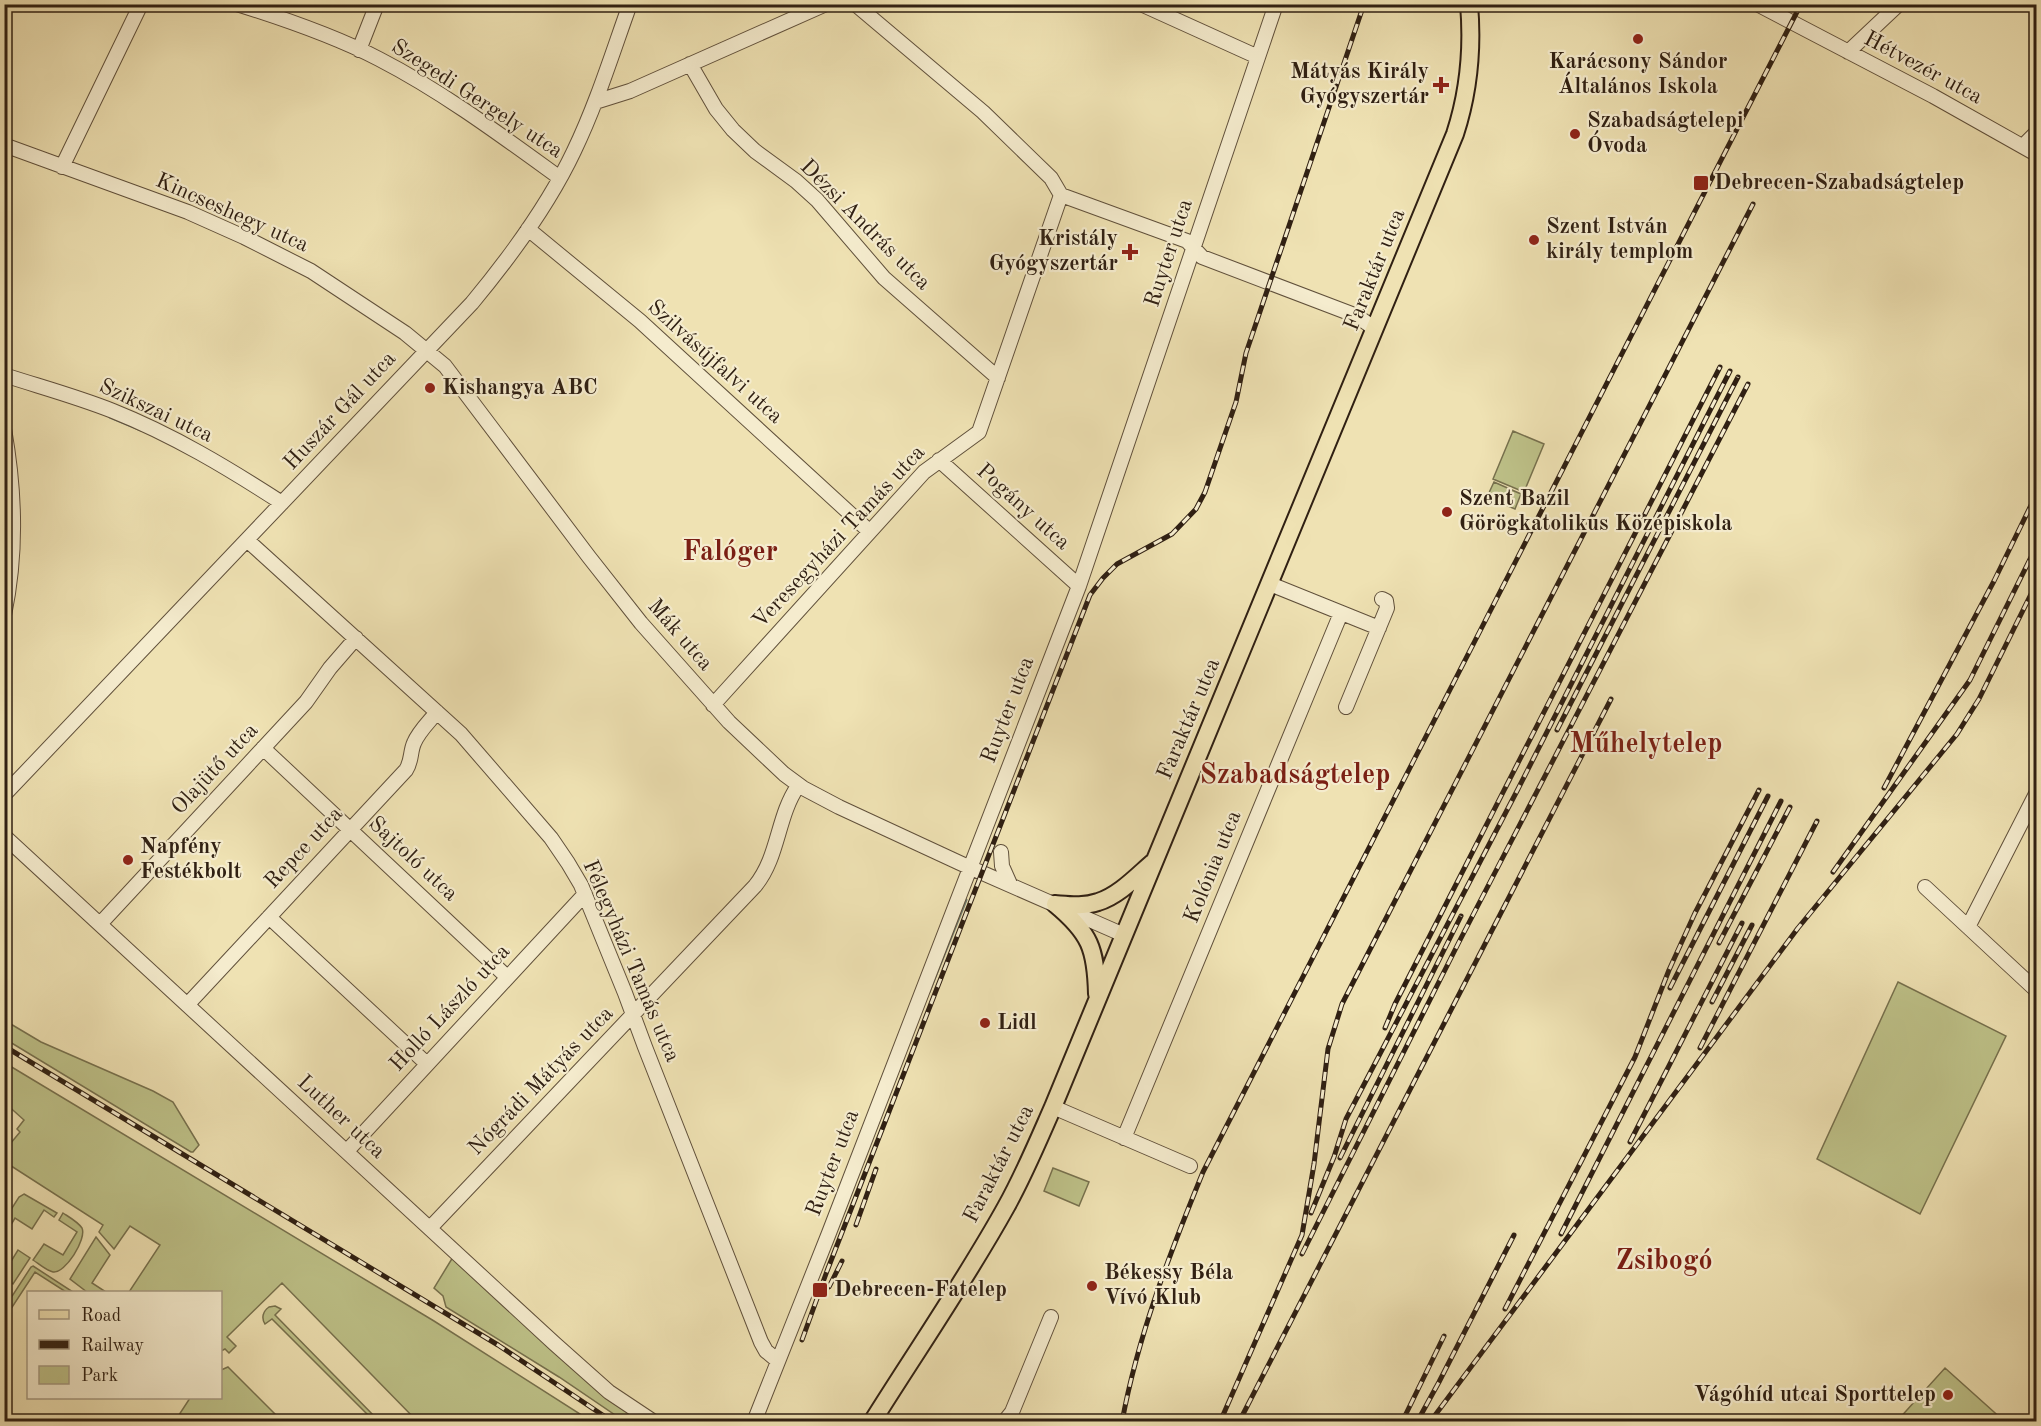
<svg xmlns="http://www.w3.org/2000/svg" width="2041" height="1426" font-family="'Old Standard TT',serif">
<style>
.green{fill:#bec289;stroke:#77714e;stroke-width:1.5}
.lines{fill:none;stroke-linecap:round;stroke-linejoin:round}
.stream{stroke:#707e73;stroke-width:3}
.minor-casing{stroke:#60503b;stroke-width:16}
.major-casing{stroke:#302013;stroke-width:20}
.minor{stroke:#f5ecce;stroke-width:14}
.major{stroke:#efe2b3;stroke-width:16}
.rail-casing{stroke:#302013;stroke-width:5}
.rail{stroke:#f5ecce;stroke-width:3;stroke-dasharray:9;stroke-linecap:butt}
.poi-dot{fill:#8f2418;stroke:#f5ecce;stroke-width:2}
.labels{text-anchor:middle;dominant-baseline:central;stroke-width:4.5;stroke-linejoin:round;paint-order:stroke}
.poi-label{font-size:22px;font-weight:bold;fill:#302013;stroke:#f5ecce;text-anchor:start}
.street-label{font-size:22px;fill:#302013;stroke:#f5ecce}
.district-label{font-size:28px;font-weight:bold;fill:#7a1f14;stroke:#f5ecce}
</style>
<rect width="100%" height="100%" fill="#efe2b3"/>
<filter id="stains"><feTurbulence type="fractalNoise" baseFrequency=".00333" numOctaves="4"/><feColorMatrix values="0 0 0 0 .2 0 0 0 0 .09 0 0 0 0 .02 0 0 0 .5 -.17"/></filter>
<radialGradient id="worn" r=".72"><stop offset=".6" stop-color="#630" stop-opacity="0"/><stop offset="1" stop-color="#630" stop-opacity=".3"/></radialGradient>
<path class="green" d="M 1513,431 L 1544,444 L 1524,492 L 1493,479 Z
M 1494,482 L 1521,494 L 1515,509 L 1487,497 Z
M 1898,982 L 2006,1036 L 1920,1214 L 1817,1159 Z
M 4,1020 L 41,1042 L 153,1091 L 173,1102 L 199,1145 L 193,1152 L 191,1152 L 5,1039 Z
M 5,1063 L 434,1321 L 591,1421 L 417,1421 L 282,1283 L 227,1337 L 236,1346 L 229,1353 L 225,1349 L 221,1351 L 220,1292 L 129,1292 L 160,1245 L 130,1226 L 114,1249 L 99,1232 L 103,1225 L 5,1162 L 5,1150 L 20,1132 L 17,1129 L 24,1120 L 5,1103 Z
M 1053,1168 L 1089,1182 L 1079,1206 L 1044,1191 Z
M 24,1194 L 57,1213 L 54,1217 L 44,1210 L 32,1229 L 15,1218 L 5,1235 L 5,1219 L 19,1197 Z
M 63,1213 C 69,1217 78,1222 82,1228 C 87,1239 65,1274 53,1272 C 47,1271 39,1264 33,1260 L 44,1244 L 63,1255 L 77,1232 L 59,1220 Z
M 96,1237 L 110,1255 L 92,1283 L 106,1292 L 87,1292 L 70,1279 Z
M 18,1250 L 30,1258 L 13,1284 L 5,1278 L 5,1271 Z
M 453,1257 L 644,1421 L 624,1421 L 559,1377 L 446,1307 L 443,1296 L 434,1288 Z
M 33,1266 L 73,1292 L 66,1292 L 35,1272 L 5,1318 L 5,1307 L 31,1267 Z
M 275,1306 L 281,1309 L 275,1315 L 379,1421 L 374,1421 L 272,1319 L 265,1324 C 261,1318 263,1311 269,1307 Z
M 228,1367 L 282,1421 L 175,1421 L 190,1398 L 220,1398 L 221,1370 Z
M 1945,1368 L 2004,1421 L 1897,1421 Z"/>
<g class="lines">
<path class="stream" d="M 218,4 L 224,6
M 110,417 L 141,430
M 929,992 L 966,900"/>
<g class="minor-casing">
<path id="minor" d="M 237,4 C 285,19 335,36 379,59 C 443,92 502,136 560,178
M 855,4 L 983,112 L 1051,178 L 1061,195 L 1187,241 L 1202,257 L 1357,316 L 1375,329
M 1141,4 L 1258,57
M 1757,4 L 1933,96 L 2036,154
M 359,50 L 377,4
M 1848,52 L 1899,4
M 690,64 L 716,109 L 733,130 L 755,151 L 796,181 L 817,200 L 884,278 L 998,378
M 595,102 L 630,91 L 826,4
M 4,145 L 188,212 L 244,237 L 311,271 L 405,333 L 445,366 L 589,557 L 641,623 L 729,722 L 784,774 L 803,788 L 839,807 L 962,864 L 1124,935
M 2023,146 L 2036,133
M 62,167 L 141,4
M 528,229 L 640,321 L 869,531
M 4,375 C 41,387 78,397 113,411 C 173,435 228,468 282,503
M 4,429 C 15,490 17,554 4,615
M 939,460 L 1079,586
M 247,540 L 461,734 L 551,838 L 568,863 L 581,885 L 625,993 L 645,1047 L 761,1342 L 766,1351 L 778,1361
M 1270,584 L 1379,628
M 713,705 L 924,472 L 979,432 L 1061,195
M 1346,707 L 1387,608 L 1386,601 L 1382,599
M 263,748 L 507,977
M 4,795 L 472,303 C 511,256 548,206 574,151 C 597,103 612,54 630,4
M 4,836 L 555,1344 L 609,1392 L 654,1422
M 1001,852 L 1002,866 L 1010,884
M 1925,887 L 2036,990
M 269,917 L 427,1064
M 100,924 L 306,702 L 330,668 L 356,638
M 1968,927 L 2036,794
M 188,1004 L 406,770 C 412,761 410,752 414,743 C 419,731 429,722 437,712
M 1053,1107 L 1190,1166
M 1124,1138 L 1341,613
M 347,1151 L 585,894
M 430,1228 L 755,886 C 779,857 777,816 798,786
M 754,1422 L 829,1233 L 1079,586 L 1276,4
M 1004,1422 L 1012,1412 L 1051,1317"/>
</g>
<g class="major-casing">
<path id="major" d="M 1055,904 C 1069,905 1084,907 1098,902 C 1118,896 1136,877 1152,863
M 1055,904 C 1090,933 1096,949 1097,994
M 872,1422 C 917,1350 965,1281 1006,1207 C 1024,1175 1038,1141 1053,1107 L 1455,134 C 1469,91 1473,50 1469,4"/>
</g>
<use href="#minor" class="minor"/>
<use href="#major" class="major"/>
<g class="rail-casing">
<path id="rail" d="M 1557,730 L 1738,377
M 1884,788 L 1994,581 L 2036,495
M 1833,872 L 1970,680 L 2036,547
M 1719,943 L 1790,807
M 1670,988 L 1768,796
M 1712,1002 L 1752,925
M 1385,1028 L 1395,1004 L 1720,367
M 4,1046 L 498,1345 L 613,1422
M 1700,1048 L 1817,821
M 1630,1142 L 1742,923
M 1340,1158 L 1461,916
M 1311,1213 L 1334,1157 L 1346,1119 L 1518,789 L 1730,371
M 856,1225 L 876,1169
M 1561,1234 L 1781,801
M 1302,1254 L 1459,942 L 1748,384
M 829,1287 L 842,1261
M 1505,1309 L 1635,1057 L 1669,970 L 1695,913 L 1759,790
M 802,1340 L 827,1271 L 1090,595 L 1103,578 L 1117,564 L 1172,534 L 1196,509 L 1205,492 L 1236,402 L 1246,353 L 1364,4
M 1122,1422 C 1138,1335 1170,1253 1203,1172 L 1801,4
M 1220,1422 L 1302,1235 L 1314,1164 L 1328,1049 L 1342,1004 L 1753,204
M 1239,1422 L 1611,699
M 1402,1422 L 1444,1336
M 1417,1422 L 1439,1382 L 1514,1235
M 1430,1422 L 1798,928 L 1957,734 L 1979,699 L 2036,584"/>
</g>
<use href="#rail" class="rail"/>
</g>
<g class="poi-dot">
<circle cx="1638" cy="39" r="6"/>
<path d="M1438 76h6v6h6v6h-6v6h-6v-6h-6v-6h6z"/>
<circle cx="1575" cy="134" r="6"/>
<rect x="1693" y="175" width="16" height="16" rx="3"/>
<circle cx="1534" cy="240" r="6"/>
<path d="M1127 243h6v6h6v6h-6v6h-6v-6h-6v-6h6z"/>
<circle cx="430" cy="388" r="6"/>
<circle cx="1447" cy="512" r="6"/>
<circle cx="128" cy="860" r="6"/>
<circle cx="985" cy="1023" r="6"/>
<circle cx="1092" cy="1286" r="6"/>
<rect x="812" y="1282" width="16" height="16" rx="3"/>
<circle cx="1948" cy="1395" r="6"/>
</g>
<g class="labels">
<g class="poi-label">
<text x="1638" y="62" text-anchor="middle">Karácsony Sándor<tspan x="1638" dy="25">Általános Iskola</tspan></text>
<text x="1429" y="72" text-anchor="end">Mátyás Király<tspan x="1429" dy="25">Gyógyszertár</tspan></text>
<text x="1587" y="121">Szabadságtelepi<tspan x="1587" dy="25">Óvoda</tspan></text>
<text x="1714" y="183">Debrecen-Szabadságtelep</text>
<text x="1546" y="227">Szent István<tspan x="1546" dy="25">király templom</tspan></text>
<text x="1118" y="239" text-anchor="end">Kristály<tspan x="1118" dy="25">Gyógyszertár</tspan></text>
<text x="442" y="388">Kishangya ABC</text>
<text x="1459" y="499">Szent Bazil<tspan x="1459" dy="25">Görögkatolikus Középiskola</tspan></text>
<text x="140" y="847">Napfény<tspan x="140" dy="25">Festékbolt</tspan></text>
<text x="997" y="1023">Lidl</text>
<text x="1104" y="1273">Békessy Béla<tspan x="1104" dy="25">Vívó Klub</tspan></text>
<text x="834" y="1290">Debrecen-Fatelep</text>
<text x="1936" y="1395" text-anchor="end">Vágóhíd utcai Sporttelep</text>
</g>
<g class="street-label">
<text transform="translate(1923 68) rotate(28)">Hétvezér utca</text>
<text transform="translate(477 99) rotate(33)">Szegedi Gergely utca</text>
<text transform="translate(232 213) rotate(24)">Kincseshegy utca</text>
<text transform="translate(865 225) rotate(45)">Dézsi András utca</text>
<text transform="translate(1169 253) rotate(-72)">Ruyter utca</text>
<text transform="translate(1375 270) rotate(-68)">Faraktár utca</text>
<text transform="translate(715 362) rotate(42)">Szilvásújfalvi utca</text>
<text transform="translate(156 411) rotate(25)">Szikszai utca</text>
<text transform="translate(340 411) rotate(-47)">Huszár Gál utca</text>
<text transform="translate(1023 507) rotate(42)">Pogány utca</text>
<text transform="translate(839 537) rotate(-47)">Veresegyházi Tamás utca</text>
<text transform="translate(680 635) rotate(49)">Mák utca</text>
<text transform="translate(1008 710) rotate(-69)">Ruyter utca</text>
<text transform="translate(1189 719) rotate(-67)">Faraktár utca</text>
<text transform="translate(215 769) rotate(-47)">Olajütő utca</text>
<text transform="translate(304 848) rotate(-47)">Repce utca</text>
<text transform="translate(413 859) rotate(43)">Sajtoló utca</text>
<text transform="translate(1213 867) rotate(-68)">Kolónia utca</text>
<text transform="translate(631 961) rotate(67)">Félegyházi Tamás utca</text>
<text transform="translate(450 1008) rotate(-47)">Holló László utca</text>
<text transform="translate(541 1081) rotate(-46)">Nógrádi Mátyás utca</text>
<text transform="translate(341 1117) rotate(43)">Luther utca</text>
<text transform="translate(833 1163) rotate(-69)">Ruyter utca</text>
<text transform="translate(999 1164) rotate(-63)">Faraktár utca</text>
</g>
<g class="district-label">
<text x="730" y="553">Falóger</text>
<text x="1646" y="745">Műhelytelep</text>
<text x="1295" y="776">Szabadságtelep</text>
<text x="1664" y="1262">Zsibogó</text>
</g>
</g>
<rect width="2041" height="1426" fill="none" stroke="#efe2b3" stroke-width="24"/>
<rect x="6" y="6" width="2029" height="1414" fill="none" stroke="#302013" stroke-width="3"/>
<rect x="12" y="12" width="2017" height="1402" fill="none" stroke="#302013" stroke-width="1.5"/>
<rect x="27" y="1291" width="195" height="108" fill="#f5ecce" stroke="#a69a83" stroke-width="1.5"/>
<rect x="39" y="1310" width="30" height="9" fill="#efe2b3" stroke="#a69a83" stroke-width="1.5"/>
<text x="81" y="1321" font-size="18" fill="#302013">Road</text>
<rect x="39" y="1340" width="30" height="9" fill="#302013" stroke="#a69a83" stroke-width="1.5"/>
<text x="81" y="1351" font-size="18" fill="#302013">Railway</text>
<rect x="39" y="1366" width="30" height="18" fill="#bec289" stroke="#a69a83" stroke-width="1.5"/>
<text x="81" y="1381" font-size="18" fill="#302013">Park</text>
<rect width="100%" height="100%" filter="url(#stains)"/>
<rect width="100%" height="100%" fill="url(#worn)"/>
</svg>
